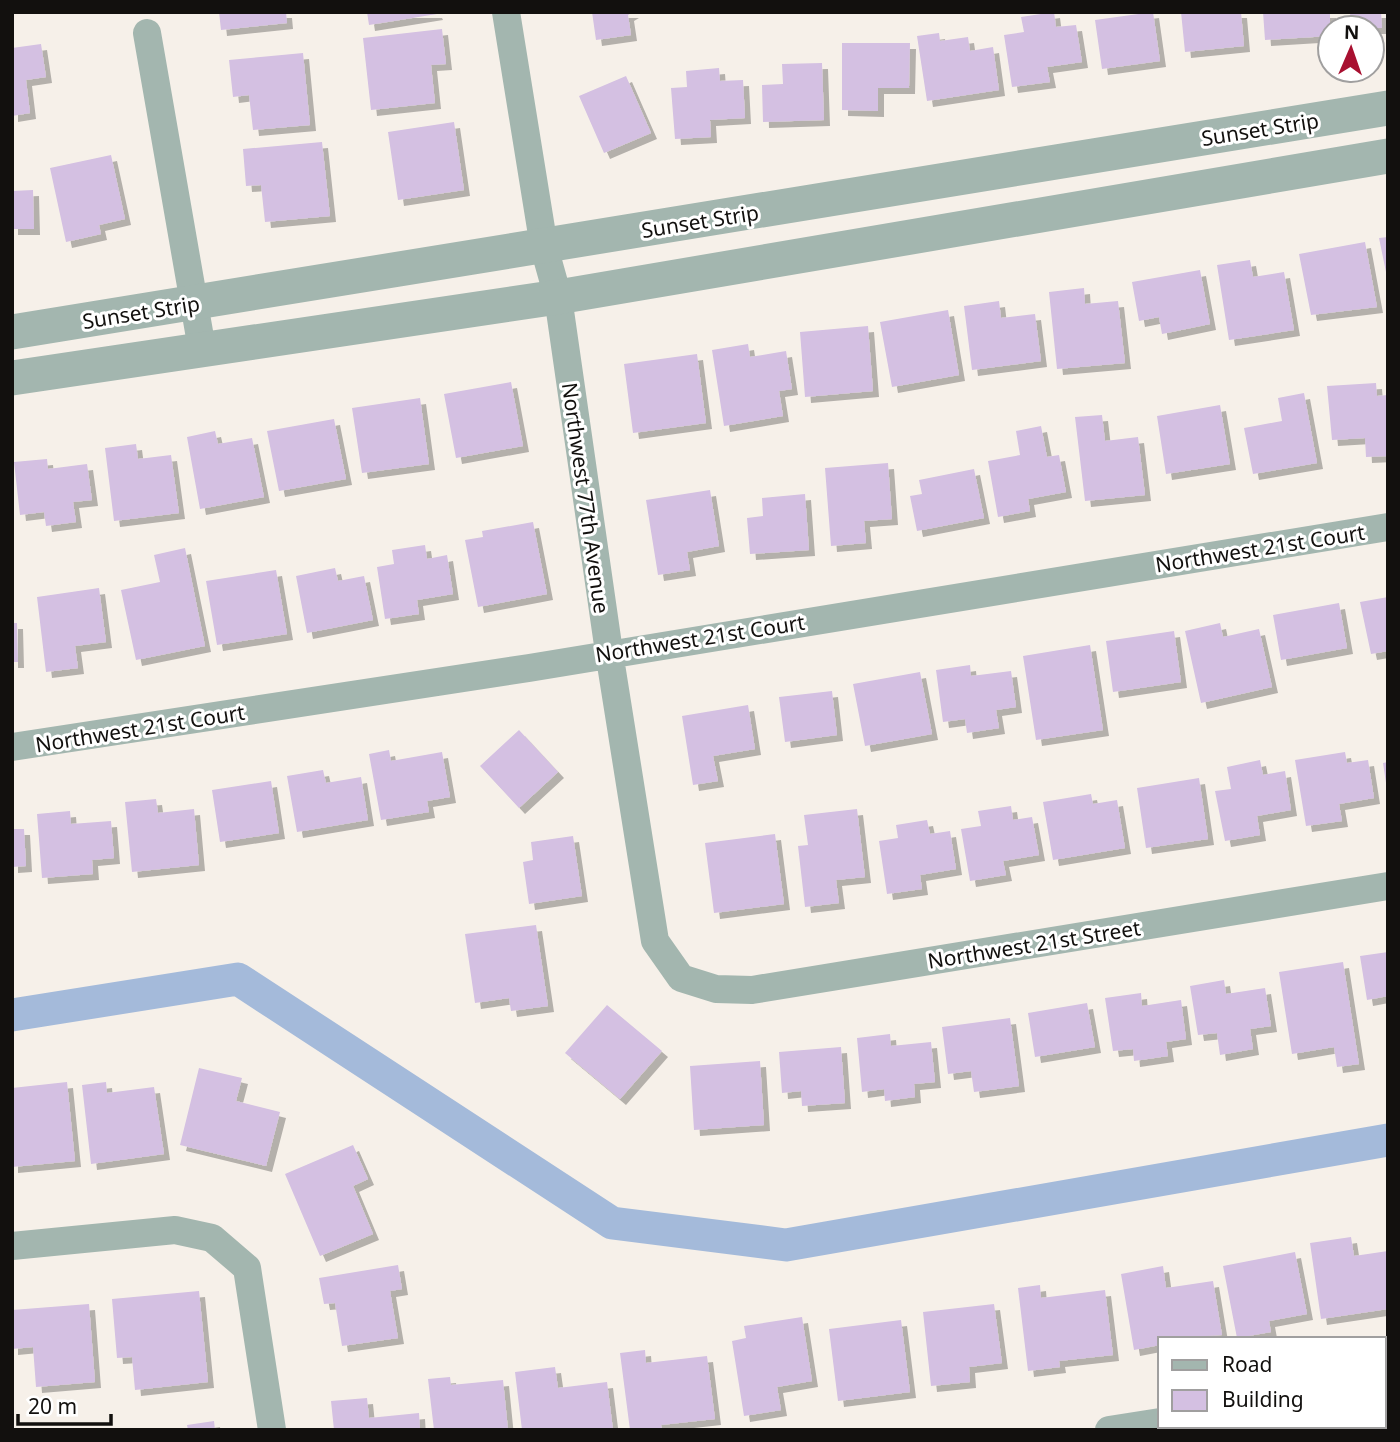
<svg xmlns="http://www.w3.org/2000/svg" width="1400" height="1442" font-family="'Noto Sans',sans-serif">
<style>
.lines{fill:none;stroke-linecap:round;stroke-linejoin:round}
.canal{stroke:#a4bada;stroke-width:33}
.building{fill:#d4c0e2;filter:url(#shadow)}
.minor{stroke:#a3b6af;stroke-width:28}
.tertiary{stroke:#a3b6af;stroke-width:35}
.labels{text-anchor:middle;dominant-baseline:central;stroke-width:6;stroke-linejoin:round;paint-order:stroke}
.street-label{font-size:21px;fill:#12100e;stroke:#fff}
</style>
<defs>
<filter id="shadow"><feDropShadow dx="6" dy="6" stdDeviation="0" flood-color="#0004"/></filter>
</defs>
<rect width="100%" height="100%" fill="#f6f0e9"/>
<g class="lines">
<path class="canal" d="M 12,1015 L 238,979 L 612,1223 L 786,1245 L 1388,1140"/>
</g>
<path class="building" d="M 219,12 L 286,12 L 287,23 L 221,30 Z
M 367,12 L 436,12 L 437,14 L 369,25 Z
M 592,12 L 633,12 L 628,15 L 631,35 L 596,40 Z
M 1054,12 L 1056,27 L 1076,25 L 1082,62 L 1047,67 L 1050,82 L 1012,87 L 1004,35 L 1024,32 L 1021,17 Z
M 1153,12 L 1160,61 L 1102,69 L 1095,20 Z
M 1181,12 L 1241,12 L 1244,46 L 1185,52 Z
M 1263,12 L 1330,12 L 1330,36 L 1265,40 Z
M 1350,12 L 1381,12 L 1382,28 L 1351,28 Z
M 442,29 L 446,64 L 431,65 L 435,103 L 371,110 L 363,38 Z
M 939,33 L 940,41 L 968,37 L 970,51 L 993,47 L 999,90 L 927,101 L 917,36 Z
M 842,43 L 910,43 L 909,88 L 878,88 L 878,111 L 842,110 Z
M 41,44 L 46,77 L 26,80 L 30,113 L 12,116 L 12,48 Z
M 303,53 L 310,125 L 253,130 L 249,95 L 233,97 L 229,60 Z
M 822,63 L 824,120 L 763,122 L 762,85 L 783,84 L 782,64 Z
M 719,68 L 720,81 L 743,80 L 745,118 L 710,120 L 711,137 L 675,139 L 671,88 L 687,87 L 686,71 Z
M 626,76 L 651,133 L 604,153 L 579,96 Z
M 454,122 L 464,190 L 398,200 L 388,132 Z
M 322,142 L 330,216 L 265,222 L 261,185 L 246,186 L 243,149 Z
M 111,155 L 125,219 L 99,225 L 101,234 L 66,242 L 50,168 Z
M 33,190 L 34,229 L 12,229 L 12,191 Z
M 1388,237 L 1388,277 L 1387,277 L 1379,238 Z
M 1365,242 L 1377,307 L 1311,315 L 1299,254 Z
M 1250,260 L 1253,277 L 1284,272 L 1294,330 L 1229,340 L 1217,265 Z
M 1200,270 L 1210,324 L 1162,334 L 1159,317 L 1139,321 L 1132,282 Z
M 1084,288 L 1085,304 L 1118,301 L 1125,363 L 1057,369 L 1049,292 Z
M 999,301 L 1001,318 L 1035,314 L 1041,361 L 972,370 L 964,306 Z
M 948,310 L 959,375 L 892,387 L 880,322 Z
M 868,326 L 873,391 L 805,397 L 800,332 Z
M 748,344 L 750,357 L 786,351 L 792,389 L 779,391 L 783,416 L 724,426 L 712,350 Z
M 697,354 L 706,423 L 633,433 L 624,364 Z
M 511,382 L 523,446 L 456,458 L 444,394 Z
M 1376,383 L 1377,396 L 1388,395 L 1388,456 L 1366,457 L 1365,438 L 1332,440 L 1327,386 Z
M 1304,393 L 1317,463 L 1253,474 L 1244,428 L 1282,421 L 1278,398 Z
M 420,398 L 429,464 L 362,473 L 352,408 Z
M 1220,405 L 1230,464 L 1166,474 L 1157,416 Z
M 1102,415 L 1105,441 L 1138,437 L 1145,495 L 1085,501 L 1075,417 Z
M 334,419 L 346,479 L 279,491 L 267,431 Z
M 1041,426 L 1047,457 L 1059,455 L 1066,492 L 1028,499 L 1030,511 L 998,517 L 988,461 L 1020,455 L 1016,431 Z
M 215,431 L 218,444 L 252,438 L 264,497 L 200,509 L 187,437 Z
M 136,444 L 138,459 L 171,455 L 179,513 L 114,521 L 105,448 Z
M 47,459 L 48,469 L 87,464 L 92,500 L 73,502 L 76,522 L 46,526 L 44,512 L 20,515 L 14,462 Z
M 888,463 L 892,519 L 864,521 L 866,543 L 831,546 L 825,468 Z
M 974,469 L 984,518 L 917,531 L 910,496 L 922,494 L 919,480 Z
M 710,490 L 719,546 L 687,552 L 690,570 L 658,575 L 646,500 Z
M 805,494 L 809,550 L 750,554 L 747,518 L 763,516 L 762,498 Z
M 533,522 L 547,594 L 478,607 L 465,540 L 483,537 L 482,531 Z
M 425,545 L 427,559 L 447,555 L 453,594 L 417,600 L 419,614 L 385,619 L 377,567 L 394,564 L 392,550 Z
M 185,548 L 205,646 L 136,660 L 121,590 L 160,582 L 154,555 Z
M 335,568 L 338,581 L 364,576 L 373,620 L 307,633 L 296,576 Z
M 276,570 L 287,634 L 217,645 L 206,581 Z
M 99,588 L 106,642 L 75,646 L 78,668 L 46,672 L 37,597 Z
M 1388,597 L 1388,651 L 1371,654 L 1360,602 Z
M 1339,603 L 1347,648 L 1281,660 L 1273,615 Z
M 12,623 L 17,623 L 18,662 L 12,662 Z
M 1220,623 L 1223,637 L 1259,629 L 1272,687 L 1201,703 L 1185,631 Z
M 1174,631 L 1181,682 L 1113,692 L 1106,641 Z
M 1090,645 L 1103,730 L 1036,740 L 1023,656 Z
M 970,665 L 971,676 L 1011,671 L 1016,707 L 996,710 L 999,728 L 967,733 L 965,719 L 943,722 L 936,670 Z
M 920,672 L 932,734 L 865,746 L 853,684 Z
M 832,691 L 837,735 L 785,742 L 779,697 Z
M 748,705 L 755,749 L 713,756 L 718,781 L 693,785 L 682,716 Z
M 519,730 L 558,772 L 519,808 L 480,766 Z
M 389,750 L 391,761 L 442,752 L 450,797 L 427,801 L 429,812 L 381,820 L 369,754 Z
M 1345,752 L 1347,763 L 1368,760 L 1374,798 L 1339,804 L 1342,821 L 1306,826 L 1295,760 Z
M 1260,760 L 1263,775 L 1285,771 L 1291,810 L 1257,816 L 1260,835 L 1225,841 L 1215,791 L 1231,789 L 1227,767 Z
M 1388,762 L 1388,783 L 1386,783 L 1383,763 Z
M 323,770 L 326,783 L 361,777 L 368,820 L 297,832 L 287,776 Z
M 1199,778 L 1208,839 L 1146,848 L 1137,788 Z
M 271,781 L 279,833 L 220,842 L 212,790 Z
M 1091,794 L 1093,804 L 1117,800 L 1125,848 L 1053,860 L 1043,802 Z
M 156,799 L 158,813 L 194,809 L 199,865 L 132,872 L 125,802 Z
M 1011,806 L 1013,820 L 1032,817 L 1039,855 L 1003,861 L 1006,875 L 970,881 L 961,829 L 981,826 L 978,811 Z
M 857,809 L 865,877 L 836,880 L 839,903 L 805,907 L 798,846 L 808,845 L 804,815 Z
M 70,811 L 71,824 L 111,821 L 114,858 L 92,860 L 93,874 L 42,878 L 37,814 Z
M 927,820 L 930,834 L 950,831 L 956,869 L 920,875 L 922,889 L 887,894 L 879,841 L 898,838 L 896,825 Z
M 12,829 L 24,829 L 26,866 L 12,867 Z
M 775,834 L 784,904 L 714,913 L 705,843 Z
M 573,836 L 582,896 L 529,904 L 523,862 L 533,860 L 531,842 Z
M 536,925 L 548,1006 L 511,1011 L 509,998 L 475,1003 L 465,934 Z
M 1388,952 L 1388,996 L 1367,1000 L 1360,956 Z
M 1343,962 L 1359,1064 L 1337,1067 L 1334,1047 L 1292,1054 L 1279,972 Z
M 1224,980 L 1226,994 L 1265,988 L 1271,1026 L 1250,1029 L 1253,1049 L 1220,1055 L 1217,1033 L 1198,1035 L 1190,986 Z
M 1141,993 L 1142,1006 L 1181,1000 L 1186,1039 L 1166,1042 L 1168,1056 L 1134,1061 L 1133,1049 L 1113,1051 L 1105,998 Z
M 1087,1003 L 1095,1047 L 1035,1057 L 1028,1013 Z
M 607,1005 L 662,1051 L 620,1099 L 565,1053 Z
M 1010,1018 L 1019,1086 L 974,1092 L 971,1071 L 948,1074 L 942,1027 Z
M 890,1034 L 891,1046 L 931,1042 L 935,1082 L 914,1084 L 915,1097 L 885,1101 L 884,1089 L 862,1092 L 857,1038 Z
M 841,1047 L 845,1103 L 802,1106 L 801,1091 L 782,1093 L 779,1052 Z
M 760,1061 L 764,1125 L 694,1130 L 690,1066 Z
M 199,1068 L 242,1078 L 236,1101 L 280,1112 L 266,1166 L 180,1145 Z
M 67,1082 L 75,1161 L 12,1167 L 12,1088 Z
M 106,1082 L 107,1093 L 154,1087 L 164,1154 L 91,1164 L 82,1085 Z
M 353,1145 L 368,1179 L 353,1186 L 373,1234 L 320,1256 L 285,1174 Z
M 1351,1237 L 1354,1256 L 1388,1251 L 1388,1309 L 1321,1319 L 1310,1243 Z
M 1295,1252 L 1307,1314 L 1269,1321 L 1271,1332 L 1237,1338 L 1223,1266 Z
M 398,1265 L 402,1289 L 390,1291 L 398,1338 L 342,1346 L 335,1303 L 324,1304 L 319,1278 Z
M 1163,1266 L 1166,1288 L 1213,1281 L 1222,1335 L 1160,1339 L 1160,1345 L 1134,1350 L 1121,1274 Z
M 1040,1285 L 1041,1298 L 1105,1290 L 1113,1355 L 1059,1361 L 1060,1367 L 1028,1371 L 1018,1288 Z
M 199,1291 L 208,1382 L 135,1390 L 132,1357 L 117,1358 L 112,1299 Z
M 89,1304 L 95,1382 L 36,1387 L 33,1347 L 12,1349 L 12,1310 Z
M 994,1304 L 1002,1363 L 969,1367 L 970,1382 L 931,1386 L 923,1312 Z
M 802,1317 L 812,1381 L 777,1387 L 781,1410 L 744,1416 L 732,1341 L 746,1338 L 744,1326 Z
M 901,1320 L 910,1392 L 838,1401 L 829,1329 Z
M 645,1350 L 646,1363 L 707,1356 L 715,1419 L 661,1425 L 662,1430 L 630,1430 L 620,1353 Z
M 555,1367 L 558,1388 L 607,1382 L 613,1430 L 522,1430 L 515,1372 Z
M 450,1377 L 451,1385 L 503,1380 L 508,1430 L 434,1430 L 428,1379 Z
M 367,1398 L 369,1418 L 419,1413 L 420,1430 L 334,1430 L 331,1401 Z
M 214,1421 L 215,1430 L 188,1430 L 187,1425 Z"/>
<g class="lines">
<path class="minor" d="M 506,12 L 544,247 L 558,297 L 609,652 L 655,941 L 681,978 L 716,989 L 752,990 L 1388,886
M 147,33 L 202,349
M 12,747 L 529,668 L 1388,527
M 12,1246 L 175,1230 L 212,1238 L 247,1268 L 272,1430
M 1384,1386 L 1388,1386
M 1338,1426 L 1339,1430
M 1109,1430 L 1160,1422"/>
<path class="tertiary" d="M 12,332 L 1388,108
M 12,378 L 558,297 L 1388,156"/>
</g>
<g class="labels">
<g class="street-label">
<text transform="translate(1260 129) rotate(-9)">Sunset Strip</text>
<text transform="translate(700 221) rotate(-9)">Sunset Strip</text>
<text transform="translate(141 312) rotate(-9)">Sunset Strip</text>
<text transform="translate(586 498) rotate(82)">Northwest 77th Avenue</text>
<text transform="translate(1260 548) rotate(-9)">Northwest 21st Court</text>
<text transform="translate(700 638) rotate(-9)">Northwest 21st Court</text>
<text transform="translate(140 728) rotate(-9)">Northwest 21st Court</text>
<text transform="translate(1034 944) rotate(-9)">Northwest 21st Street</text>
</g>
</g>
<rect width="1400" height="1442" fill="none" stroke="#12100e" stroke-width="28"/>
<rect x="1158" y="1337" width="228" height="91" fill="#ffffff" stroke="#a09f9f" stroke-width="2"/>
<rect x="1172" y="1360" width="35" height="10" fill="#a3b6af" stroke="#a09f9f" stroke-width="2"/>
<text x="1222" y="1372" font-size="21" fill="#12100e">Road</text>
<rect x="1172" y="1390" width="35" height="21" fill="#d4c0e2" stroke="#a09f9f" stroke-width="2"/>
<text x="1222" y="1407" font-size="21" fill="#12100e">Building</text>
<g transform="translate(1351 49) rotate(2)"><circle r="33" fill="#ffffff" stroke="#a09f9f" stroke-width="2"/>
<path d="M0-5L12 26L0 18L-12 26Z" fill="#a81030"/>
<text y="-10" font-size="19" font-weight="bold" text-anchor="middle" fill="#12100e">N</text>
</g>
<path d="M18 1414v10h93v-10" fill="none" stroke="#12100e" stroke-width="3.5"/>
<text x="28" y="1414" font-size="21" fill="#12100e" stroke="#ffffff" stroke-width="5" paint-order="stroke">20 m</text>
</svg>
